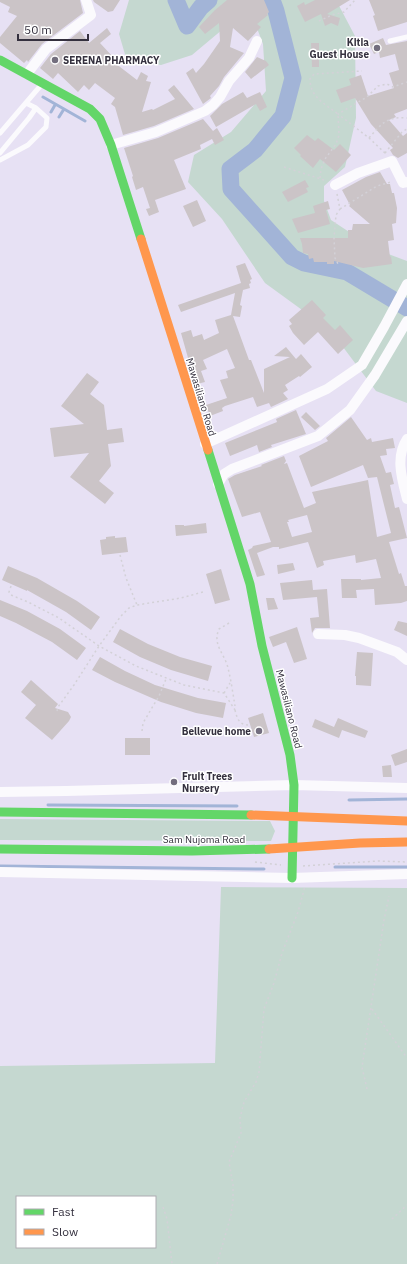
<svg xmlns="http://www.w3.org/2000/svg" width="407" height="1264" font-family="'IBM Plex Sans',sans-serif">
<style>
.green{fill:#c5d8d0;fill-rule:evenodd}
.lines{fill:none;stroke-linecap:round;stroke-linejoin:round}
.stream{stroke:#a2b4d7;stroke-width:3}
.river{stroke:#a2b4d7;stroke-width:17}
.building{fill:#cbc4c7;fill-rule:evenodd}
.path{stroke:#d3d1d7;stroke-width:1.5;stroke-dasharray:2 3;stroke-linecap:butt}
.lane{stroke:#fbfafd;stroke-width:5}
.street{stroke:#fbfafd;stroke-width:10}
.fast{stroke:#63d668;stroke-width:9}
.slow{stroke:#ff974d;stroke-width:9}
.poi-dot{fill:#736e7e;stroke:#fff;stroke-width:1.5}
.labels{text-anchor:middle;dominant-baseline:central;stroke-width:3;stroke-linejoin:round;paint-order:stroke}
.poi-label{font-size:10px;font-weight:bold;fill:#34303e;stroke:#fff;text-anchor:end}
.street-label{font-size:10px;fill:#34303e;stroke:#fff}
</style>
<rect width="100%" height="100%" fill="#e7e1f4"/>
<path class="green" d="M 129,0 L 336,0 L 355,36 L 356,118 L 345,167 L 324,186 L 324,201 L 331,220 L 375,249 L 407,261 L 407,403 L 376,391 L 331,331 L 265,283 L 222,219 L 188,182 L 194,155 L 231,132 L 266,91 L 263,44 L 255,23 L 229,24 L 192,55 L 161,65 L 127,61 L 119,34 Z
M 0,819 L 270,821 L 275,831 L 271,841 L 0,840 Z
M 221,887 L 407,888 L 407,1264 L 0,1264 L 0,1066 L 215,1063 ZM 17,1197 L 155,1197 L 155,1247 L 17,1247 Z"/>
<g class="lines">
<path class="stream" d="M 43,97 L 85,121
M 51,112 L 55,105
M 59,117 L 64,109
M 349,800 L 407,799
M 48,805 L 237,806
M 0,866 L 264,869
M 335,867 L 407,867"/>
<path class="river" d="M 176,0 L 187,26 L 201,7 L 209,0
M 272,0 L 276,11 L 293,78 L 283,116 L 255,150 L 230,169 L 231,189 L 292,257 L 304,263 L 347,272 L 407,308"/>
</g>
<path class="building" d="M 0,0 L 80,0 L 83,13 L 42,44 L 28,62 L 27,60 L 24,63 L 0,43 L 0,37 L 17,16 L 8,12 L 10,7 L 0,2 Z
M 93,0 L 120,0 L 113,11 L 108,12 L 94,2 Z
M 227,0 L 264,0 L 269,12 L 267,14 L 268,15 L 257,24 L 261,27 L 248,41 L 233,28 L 230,47 L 244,53 L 224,77 L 219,86 L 210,96 L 211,98 L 203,104 L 186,73 L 193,68 L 196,73 L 204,64 L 220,41 L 219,23 L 205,34 L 199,27 L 215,10 Z
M 315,0 L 350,0 L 327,14 L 340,18 L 338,26 L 331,23 L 325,26 L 321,14 L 305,22 L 297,6 L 304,2 L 305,5 Z
M 369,0 L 407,0 L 407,22 L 378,31 L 373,16 L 375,15 Z
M 107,28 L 111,34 L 100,43 L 113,57 L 111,60 L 137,80 L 141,72 L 148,76 L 146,81 L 151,82 L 142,112 L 152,109 L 153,110 L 175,99 L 168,90 L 174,85 L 194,109 L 154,126 L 123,135 L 115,107 L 111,104 L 115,98 L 95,83 L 89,90 L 84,85 L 78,92 L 58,73 L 53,79 L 40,68 L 51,54 L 80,31 L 89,43 Z
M 383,38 L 386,45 L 407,41 L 407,109 L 394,114 L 396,117 L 389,120 L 403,136 L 407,133 L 407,153 L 398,158 L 393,155 L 390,150 L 393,148 L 371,124 L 355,98 L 341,103 L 336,90 L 351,85 L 349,79 L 361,75 L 368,96 L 394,88 L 389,73 L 399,70 L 395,54 L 380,58 L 379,52 L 374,54 L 369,44 Z
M 311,43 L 319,43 L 319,67 L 312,67 Z
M 257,57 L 266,61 L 269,65 L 251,79 L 245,72 Z
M 243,92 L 247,98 L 260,92 L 267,107 L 260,111 L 256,104 L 216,127 L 210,116 L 222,104 Z
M 203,119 L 213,131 L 217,128 L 224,140 L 215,145 L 212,139 L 200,145 L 201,149 L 174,160 L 186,189 L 155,200 L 159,212 L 149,216 L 146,209 L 150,208 L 143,187 L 136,190 L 132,177 L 133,176 L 124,148 L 158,138 Z
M 307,135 L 315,141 L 318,138 L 334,150 L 340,144 L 351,155 L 336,172 L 320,159 L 313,168 L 300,156 L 301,155 L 294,148 Z
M 380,172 L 387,184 L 390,184 L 392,193 L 394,193 L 397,208 L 396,223 L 392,224 L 394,240 L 388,241 L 390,257 L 391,256 L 392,264 L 363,268 L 334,261 L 334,264 L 327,264 L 327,262 L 314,262 L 313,258 L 309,259 L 308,254 L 303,253 L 302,244 L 300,238 L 348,238 L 348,230 L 352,230 L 353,224 L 370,224 L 349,206 L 350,205 L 342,190 L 366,177 Z
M 305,180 L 309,187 L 306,188 L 308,192 L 288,202 L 282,192 Z
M 197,200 L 206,221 L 193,227 L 183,206 Z
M 328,201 L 330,209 L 326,210 L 330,224 L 298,233 L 292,219 L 315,213 L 313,206 Z
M 245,263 L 252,279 L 250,280 L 251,283 L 249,284 L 250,288 L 243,290 L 240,305 L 242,306 L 240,317 L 233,316 L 249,360 L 251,360 L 264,393 L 264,369 L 290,357 L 274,356 L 286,347 L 296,359 L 301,354 L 312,367 L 300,377 L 299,376 L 285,385 L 288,390 L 283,393 L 288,399 L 271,407 L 269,403 L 257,407 L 253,397 L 225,406 L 222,408 L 223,411 L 210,416 L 206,405 L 227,398 L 220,380 L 228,378 L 226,371 L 235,368 L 227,349 L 203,360 L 207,369 L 201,371 L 205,382 L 197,384 L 191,364 L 190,365 L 181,333 L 191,330 L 193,337 L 202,334 L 204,340 L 219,333 L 215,320 L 231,315 L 235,293 L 181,312 L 178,305 L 241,283 L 236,266 Z
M 312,300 L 326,315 L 323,318 L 335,330 L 340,325 L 353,340 L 338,354 L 318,332 L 304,345 L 293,333 L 289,326 L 292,324 L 289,320 Z
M 87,373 L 99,382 L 90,394 L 104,405 L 107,430 L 122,428 L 124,442 L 108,444 L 111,466 L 99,481 L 114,493 L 105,504 L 70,477 L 89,453 L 54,457 L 50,428 L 84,424 L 61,406 Z
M 296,410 L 306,434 L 271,445 L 272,447 L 259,452 L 257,445 L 230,456 L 225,443 L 277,422 L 276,419 Z
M 306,412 L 320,426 L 315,430 L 301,417 Z
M 351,417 L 367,440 L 371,438 L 372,442 L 393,438 L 395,448 L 386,449 L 387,455 L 380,456 L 386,473 L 391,472 L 394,484 L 390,485 L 395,508 L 399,507 L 407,538 L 389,542 L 399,574 L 401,573 L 405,586 L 407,586 L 407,601 L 401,603 L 375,605 L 374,589 L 356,590 L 357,598 L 342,598 L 341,579 L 361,579 L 361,580 L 381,578 L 376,559 L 356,563 L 355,555 L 323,561 L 324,565 L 317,568 L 308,542 L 279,549 L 279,547 L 273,547 L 257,553 L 265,575 L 257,577 L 248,550 L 252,548 L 253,546 L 271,542 L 260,512 L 242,517 L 228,479 L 235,475 L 262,466 L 261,465 L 284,456 L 286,461 L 284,464 L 287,463 L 304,508 L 316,503 L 312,492 L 368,480 L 377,537 L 391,533 L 377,477 L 368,478 L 363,465 L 311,487 L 299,456 L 328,441 L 326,438 ZM 307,515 L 312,532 L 292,537 L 287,522 L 289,522 L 288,520 Z
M 206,523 L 207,533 L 176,536 L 175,525 L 184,525 L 184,526 Z
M 115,536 L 115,538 L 126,537 L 128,552 L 102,555 L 100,540 L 106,539 L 106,537 Z
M 293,563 L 295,570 L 278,574 L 277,565 Z
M 8,566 L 37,578 L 77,601 L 100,617 L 91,630 L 66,612 L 27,590 L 27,591 L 2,580 Z
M 221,569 L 230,600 L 215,604 L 206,574 Z
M 312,580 L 313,590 L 327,589 L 330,628 L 315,628 L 312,633 L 310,618 L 319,617 L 317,597 L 283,600 L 280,583 Z
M 266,598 L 274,598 L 278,609 L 268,610 Z
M 0,600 L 27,611 L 60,629 L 86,648 L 77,660 L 52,642 L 16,623 L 0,616 Z
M 398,621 L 407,623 L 407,636 L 394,630 Z
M 297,627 L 307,659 L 294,663 L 286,642 L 273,647 L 269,637 Z
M 120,629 L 148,644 L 180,657 L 212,666 L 208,681 L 171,670 L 140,657 L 113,642 Z
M 357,652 L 373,653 L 371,686 L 356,685 L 356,676 L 355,676 Z
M 100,657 L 125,671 L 155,685 L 198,698 L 226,703 L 223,718 L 196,713 L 161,702 L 115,682 L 92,670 Z
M 31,680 L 58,704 L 55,708 L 68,712 L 71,717 L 69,721 L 52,740 L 25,718 L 36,705 L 21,692 Z
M 263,713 L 269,733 L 254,737 L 248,718 Z
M 338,718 L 368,731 L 365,738 L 342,730 L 339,738 L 312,727 L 315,719 L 334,727 Z
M 125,738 L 150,738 L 150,755 L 125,755 Z
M 407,749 L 407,762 L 395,766 L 391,755 Z
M 391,765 L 392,777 L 383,777 L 382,766 Z"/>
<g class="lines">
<path class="path" d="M 319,21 L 332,15 L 344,12 L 355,0
M 369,138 C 381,124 387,116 407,118
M 385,153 L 369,138 L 338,114 L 367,97 L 378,86 L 387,84 L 393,87 L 407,82
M 385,153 L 402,132 L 407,129
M 284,167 L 327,181
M 320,178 L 321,169 L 325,159 L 336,144 L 339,135 L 338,114 C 325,104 310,97 310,79 L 314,74 L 362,71
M 337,194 L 340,209 L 336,215 L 334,238 L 335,258 L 339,266
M 340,209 L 377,186 L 391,182
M 120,555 L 126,578 L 137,605
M 11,586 L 9,592 L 11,595 L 28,602 L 59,618 L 99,646 L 136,666 L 184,685 L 224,693 L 235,710
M 229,623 L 219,629 C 212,645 225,654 228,668 C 231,680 233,694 235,706
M 224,693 L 230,683
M 235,710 C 237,718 239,725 248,725
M 57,711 L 58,707 L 74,685 L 99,646 L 121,616 L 129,608 L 137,605 L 181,598 L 203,592
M 142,731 L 143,723 L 159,696 L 166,679
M 255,862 L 281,865
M 303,866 L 378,861 L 407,862
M 372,1009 L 407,1058
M 367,1089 L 362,1067 L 384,920 L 389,896
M 163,1207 L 167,1219 L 172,1264
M 392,1219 L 407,1205
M 217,1264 L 231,1215 L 233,1201 L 233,1185 L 229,1162 L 241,1133 L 240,1118 L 244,1102 L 256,1082 L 259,1072 L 264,1009 L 274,983 L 282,953 L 298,912 L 305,886"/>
<path class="lane" d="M 390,41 L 407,37
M 0,133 L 42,84
M 0,153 L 29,118 L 36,108 L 26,103
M 0,160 L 28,145 L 46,127 L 47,118 L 36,108"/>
<path class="street" d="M 27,74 L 46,49 L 91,15 L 86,0
M 111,145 L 156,132 L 205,111 L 213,105 L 220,97 L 229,81 L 249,58 L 257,41
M 335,185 L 358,173 L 392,161 L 403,183 L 407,182
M 407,439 C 395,457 402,479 407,499
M 205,444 L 327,389 L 362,365 L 384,327 L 407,284
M 218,484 L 224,474 L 232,469 L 318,436 L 350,410 L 375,375 L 407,321
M 318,634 L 345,635 L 359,638 L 397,652 L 407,660
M 0,792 L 66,791 L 294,785 L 407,788
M 0,872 L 292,878 L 407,874"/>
<path class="fast" d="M 0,60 L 90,109 L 100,119 L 111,145 L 141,239
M 208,450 L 250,584 L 262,646 L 290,755 L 294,785 L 292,878
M 0,812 L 251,815
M 0,849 L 192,851 L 269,849"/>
<path class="slow" d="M 141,239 L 208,450
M 251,815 L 407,821
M 269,849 L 360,843 L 407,842"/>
</g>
<g class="poi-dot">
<circle cx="377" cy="48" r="4"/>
<circle cx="55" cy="60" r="4"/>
<circle cx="259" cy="731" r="4"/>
<circle cx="174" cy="782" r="4"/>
</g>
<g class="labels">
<g class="poi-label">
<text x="369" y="42">Kitia<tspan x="369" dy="12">Guest House</tspan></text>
<text x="63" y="60" text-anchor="start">SERENA PHARMACY</text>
<text x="251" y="731">Bellevue home</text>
<text x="182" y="776" text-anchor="start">Fruit Trees<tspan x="182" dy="12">Nursery</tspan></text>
</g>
<g class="street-label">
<text transform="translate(201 397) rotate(73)">Mawasiliano Road</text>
<text transform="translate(289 709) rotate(76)">Mawasiliano Road</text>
<text x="204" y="839">Sam Nujoma Road</text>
</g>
</g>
<rect x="16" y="1196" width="140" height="52" fill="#ffffff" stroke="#aeacb2"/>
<rect x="24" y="1209" width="20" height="6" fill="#63d668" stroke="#aeacb2"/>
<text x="52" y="1216" font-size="12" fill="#34303e">Fast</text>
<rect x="24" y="1229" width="20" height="6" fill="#ff974d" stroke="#aeacb2"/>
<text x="52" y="1236" font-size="12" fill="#34303e">Slow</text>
<path d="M18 34v6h70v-6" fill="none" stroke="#34303e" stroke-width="2"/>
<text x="24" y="34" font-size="12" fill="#34303e" stroke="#ffffff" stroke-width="3" paint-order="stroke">50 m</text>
</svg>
